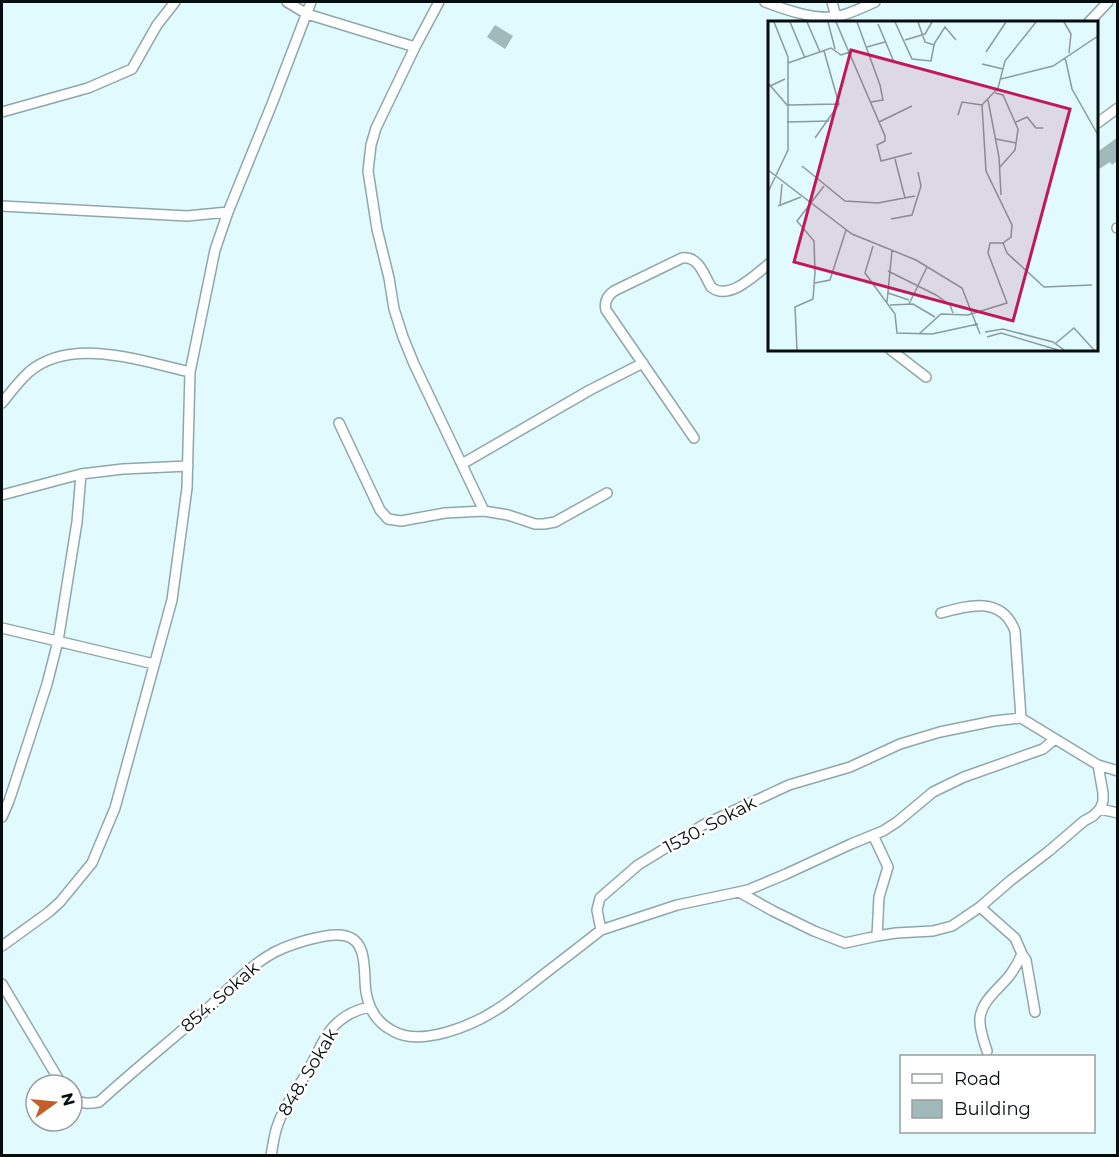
<svg xmlns="http://www.w3.org/2000/svg" width="1119" height="1157" font-family="Montserrat,sans-serif">
<style>
.building{fill:#a1b9bb}
.lines{fill:none;stroke-linecap:round;stroke-linejoin:round}
.street-casing{stroke:#90a7a9;stroke-width:12}
.street{stroke:#fff;stroke-width:9}
.labels{text-anchor:middle;dominant-baseline:central;stroke-width:5;stroke-linejoin:round;paint-order:stroke}
.street-label{font-size:18px;fill:#060d0e;stroke:#fff}
.inset-road{fill:none;stroke:#899b9d;stroke-width:1.5}
.view{fill:#c2185b;fill-opacity:0.15;stroke:#c2185b;stroke-width:3}
.inset-edge{fill:none;stroke:#060d0e;stroke-width:3}
</style>
<rect width="100%" height="100%" fill="#e1fafd"/>
<path class="building" d="M 495,25 L 513,36 L 505,49 L 487,37 Z
M 1118,137 L 1118,160 L 1112,165 L 1110,162 L 1096,171 L 1096,153 Z"/>
<g class="lines">
<g class="street-casing">
<path id="street" d="M 287,2 L 307,14 L 415,47
M 439,2 L 415,47 L 376,128 L 371,145 L 368,171 L 377,229 L 389,278 L 394,309 L 403,337 L 414,364 L 484,511
M 765,2 C 786,10 812,19 835,17 C 848,15 863,7 875,2
M 832,2 L 836,17
M 1089,22 L 1108,2
M 2,112 L 88,88 L 132,69 L 157,25 L 175,2
M 1096,124 L 1118,108
M 2,206 L 187,216 L 228,212
M 1117,228 L 1118,228
M 891,350 L 926,377
M 2,403 C 10,393 19,381 29,372 C 71,336 142,361 190,372
M 339,423 L 380,510 L 388,519 L 401,521 L 445,513 L 484,511 L 508,515 L 535,524 L 544,524 L 555,522 L 607,493
M 694,438 L 606,310 C 604,302 607,296 614,291 L 682,258 C 699,256 704,275 711,287 C 729,302 756,274 770,263
M 462,464 L 590,390 L 643,363
M 2,495 L 81,474 L 123,469 L 188,466
M 941,613 C 969,605 1002,596 1015,631 L 1021,718
M 2,628 L 154,664
M 1100,809 L 1118,813
M 2,817 L 9,801 L 28,743 L 47,684 L 58,641 L 77,522 L 81,474
M 873,835 L 888,867 L 879,897 L 877,936
M 739,892 L 773,911 L 814,931 L 845,943 L 877,936 L 896,933 L 933,931 L 952,926 L 980,907 L 1010,881 L 1049,851 L 1084,821 L 1093,816 L 1100,809 L 1103,801 L 1103,793 L 1098,765
M 980,907 L 1015,938 L 1022,954 C 1019,961 1015,968 1010,975 C 1000,988 982,1000 980,1018 C 979,1029 984,1041 987,1051
M 601,930 L 677,905 L 748,890 L 786,874 L 851,844 L 883,831 L 897,822 L 933,792 L 964,777 L 1043,749 L 1055,739
M 2,946 L 49,912 L 60,902 L 92,863 L 115,808 L 172,600 L 187,488 L 190,372 L 215,250 L 228,212 L 272,104 L 311,2
M 1022,954 L 1026,960 L 1035,1012
M 2,984 L 62,1085
M 72,1098 C 82,1104 88,1104 99,1102 C 134,1070 170,1041 206,1010 C 226,992 245,970 268,956 C 283,946 328,931 346,936 C 369,942 363,974 366,992 C 369,1010 377,1023 393,1031 C 421,1047 471,1026 496,1010 C 508,1003 518,994 529,986 C 553,967 577,949 601,930 L 597,910 L 600,898 L 638,865 L 703,825 L 789,785 L 850,767 L 900,744 L 940,732 L 994,721 L 1021,718 L 1098,765 L 1118,771
M 271,1156 C 273,1145 274,1134 278,1124 C 285,1103 300,1086 310,1067 C 318,1053 322,1039 333,1027 C 343,1016 355,1010 369,1007"/>
</g>
<use href="#street" class="street"/>
</g>
<g class="labels">
<g class="street-label">
<text transform="translate(710 825) rotate(-28)">1530. Sokak</text>
<text transform="translate(220 997) rotate(-41)">854. Sokak</text>
<text transform="translate(308 1072) rotate(-59)">848. Sokak</text>
</g>
</g>
<g transform="translate(768 21)">
<rect width="330" height="330" fill="#e1fafd"/>
<path class="inset-road" d="M 22,1 L 37,37M 39,1 L 52,31M 60,1 L 67,28M 68,1 L 117,115 L 117,120 L 109,124 L 113,140 L 144,132M 89,1 L 112,64 L 115,79 L 103,81M 127,1 L 144,38 L 163,40 L 166,24 L 157,21 L 150,1M 296,1 L 303,13 L 301,32M 110,3 L 126,41M 137,19 L 157,13 L 164,1M 166,23 L 177,6 L 188,19M 99,26 L 117,21M 218,31 L 238,1M 297,36 L 304,68 L 330,114M 20,42 L 63,27 L 73,34 L 82,31M 214,43 L 235,48M 233,58 L 285,45 L 330,15M 0,62 L 19,84 L 71,83M 0,66 L 17,58M 227,72 L 235,74 L 250,108 L 247,129 L 232,146M 220,79 L 231,136 L 233,174M 190,94 L 194,81 L 214,84M 19,101 L 61,100M 111,101 L 144,85M 248,101 L 259,96 L 268,107 L 275,107M 47,117 L 71,83 L 56,30M 228,118 L 248,122M 127,138 L 137,177M 34,145 L 77,180 L 110,182 L 147,175M 0,149 L 84,213 L 148,239 L 194,267 L 212,313M 0,171 L 20,129 L 20,36 L 6,1M 10,185 L 33,176M 12,185 L 14,163M 123,198 L 144,194 L 153,165 L 150,151M 235,222 L 243,216 L 244,204 L 218,150 L 214,84 L 230,67 L 237,40 L 268,1M 235,222 L 239,232 L 276,266 L 324,264M 105,225 L 97,252 L 127,293 L 129,312 L 164,313 L 210,303M 120,250 L 168,274 L 182,284 L 185,292M 47,262 L 62,259 L 78,209M 120,272 L 141,279M 119,281 L 124,229M 141,283 L 159,246M 122,284 L 145,283 L 167,296M 217,311 L 235,308 L 285,321 L 296,329M 151,313 L 173,293 L 200,294 L 239,282 L 220,232 L 222,222 L 235,222M 219,316 L 233,312 L 290,329M 288,322 L 306,307 L 326,329M 29,329 L 27,286 L 45,278 L 47,251 L 46,220 L 29,200 L 56,165"/>
<path class="view" d="M 83,29 L 302,88 L 245,300 L 26,241 Z"/>
<rect width="330" height="330" class="inset-edge"/>
</g>
<rect width="1119" height="1157" fill="none" stroke="#060d0e" stroke-width="6"/>
<rect x="900" y="1055" width="195" height="78" fill="#ffffff" stroke="#9b9e9f" stroke-width="1.5"/>
<rect x="912" y="1074" width="30" height="9" fill="#ffffff" stroke="#9b9e9f" stroke-width="1.5"/>
<text x="954" y="1085" font-size="18" fill="#060d0e">Road</text>
<rect x="912" y="1100" width="30" height="18" fill="#a1b9bb" stroke="#9b9e9f" stroke-width="1.5"/>
<text x="954" y="1115" font-size="18" fill="#060d0e">Building</text>
<g transform="translate(54 1103) rotate(75)"><circle r="28" fill="#ffffff" stroke="#9b9e9f" stroke-width="1.5"/>
<path d="M0-4.5L10 22L0 15L-10 22Z" fill="#c25d2c"/>
<text y="-9" font-size="16" font-weight="bold" text-anchor="middle" fill="#060d0e">N</text>
</g>
</svg>
